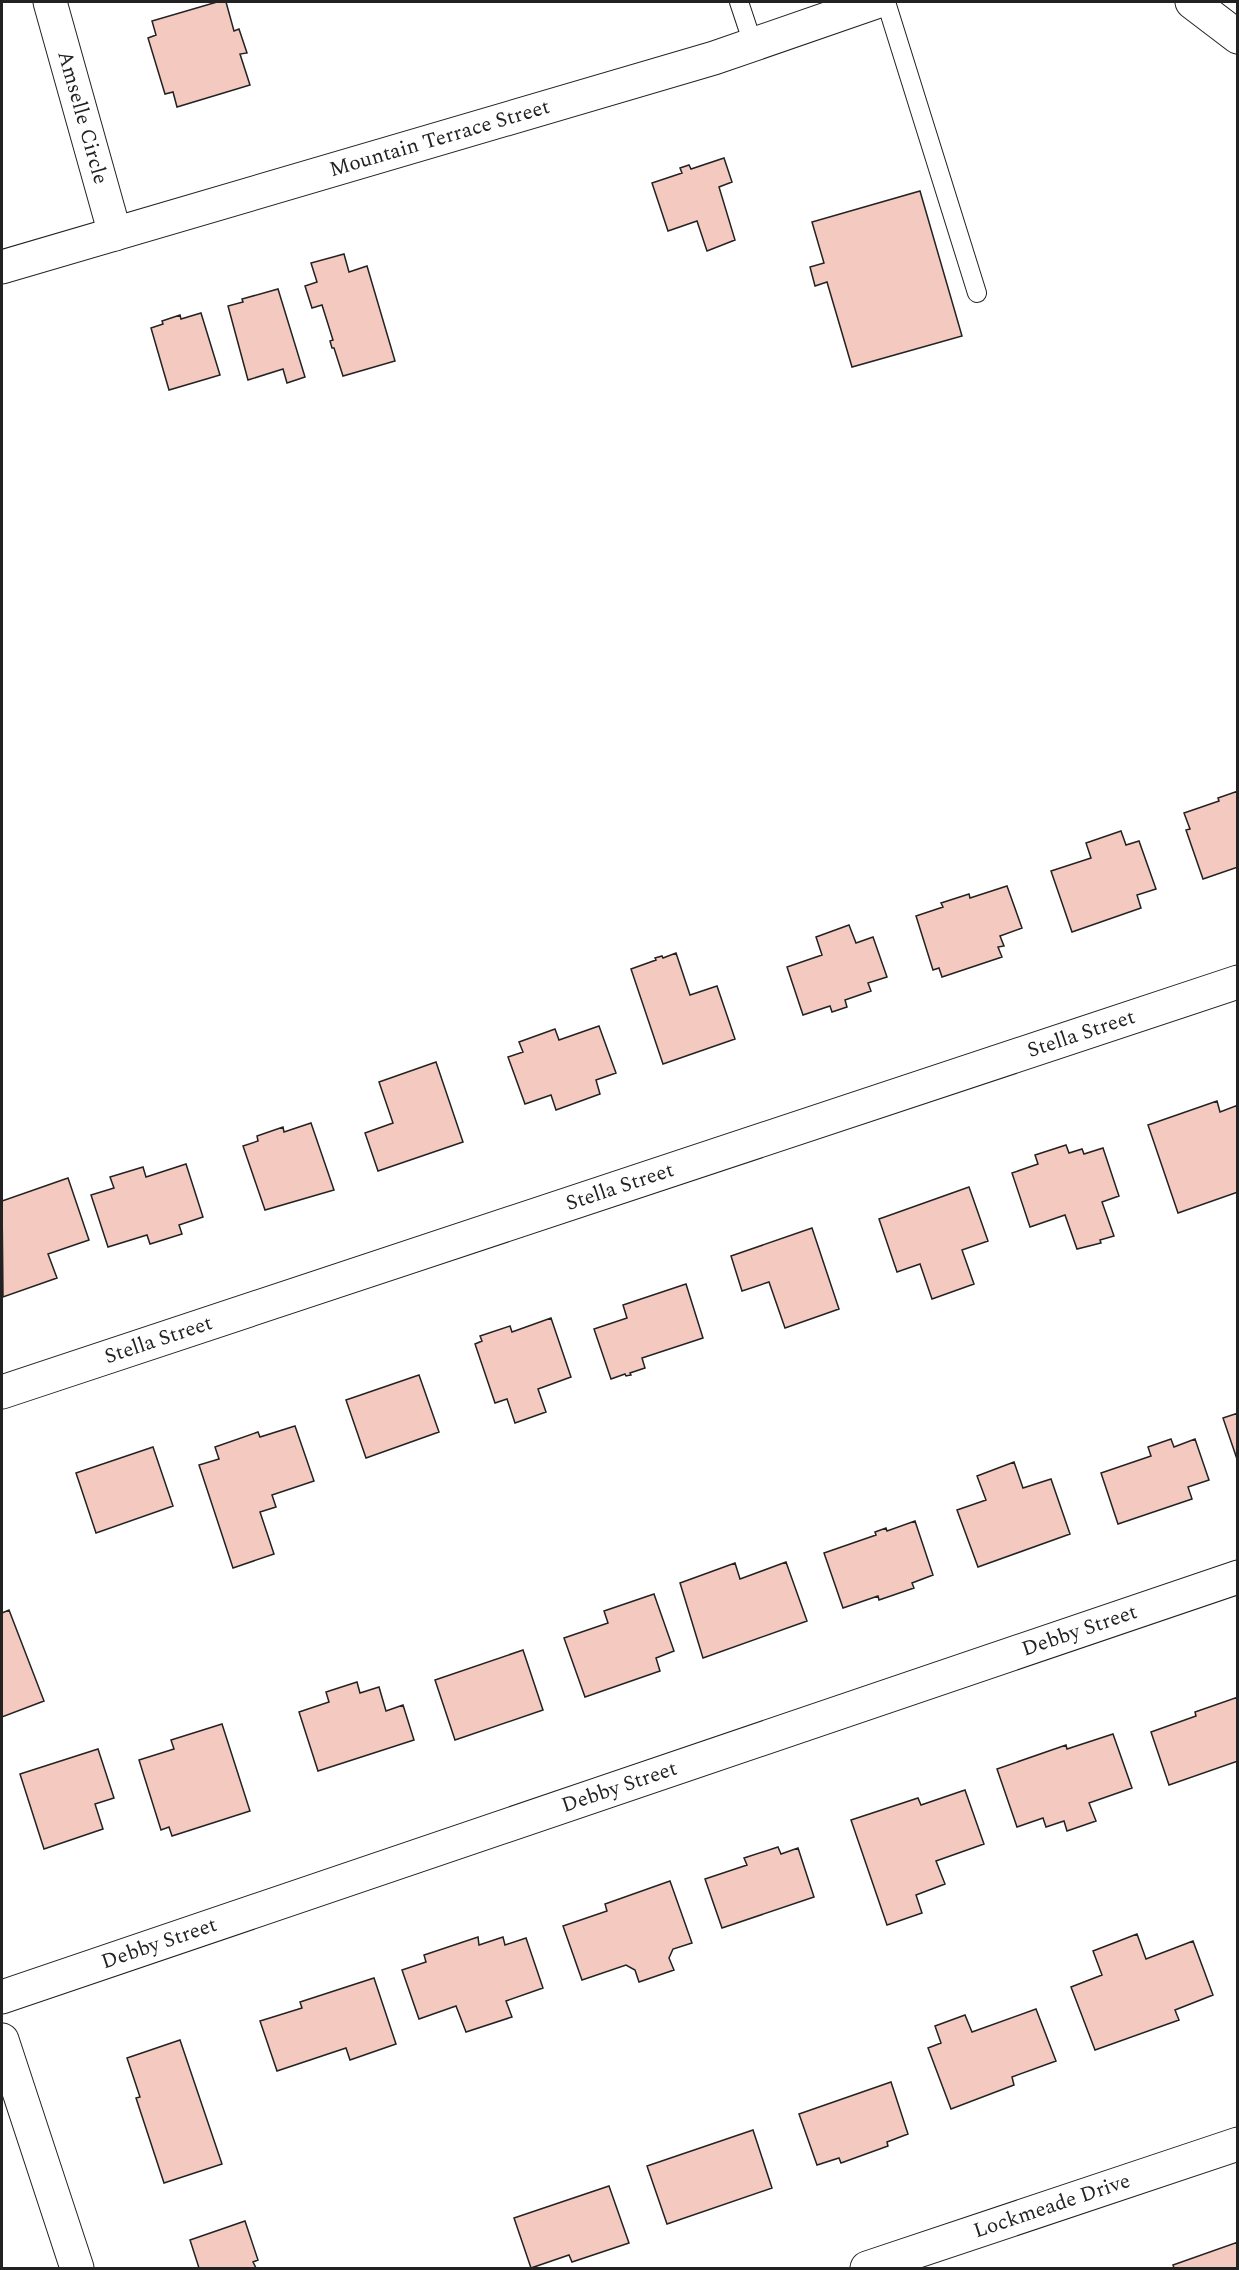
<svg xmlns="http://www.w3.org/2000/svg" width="1239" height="2270" font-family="Spectral,serif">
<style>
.building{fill:#f3c9c0;stroke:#222;stroke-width:1.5}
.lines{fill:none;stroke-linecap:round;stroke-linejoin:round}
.lane-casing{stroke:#222;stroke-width:20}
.street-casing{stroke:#222;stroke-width:35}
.secondary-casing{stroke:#222;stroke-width:35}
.lane{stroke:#fff;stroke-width:18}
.street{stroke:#fff;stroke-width:33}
.secondary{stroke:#fff;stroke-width:33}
.labels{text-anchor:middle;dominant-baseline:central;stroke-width:4.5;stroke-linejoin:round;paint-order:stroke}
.street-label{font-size:21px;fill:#222;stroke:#fff}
</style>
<rect width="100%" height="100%" fill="#fff"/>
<path class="building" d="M 217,2 L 226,2 L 234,31 L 239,29 L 247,53 L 240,54 L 250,85 L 177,107 L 173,92 L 165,94 L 148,38 L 156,35 L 152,21 Z
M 724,158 L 732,182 L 719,187 L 735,240 L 707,251 L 697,221 L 668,231 L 652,183 L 682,173 L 680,168 L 689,165 L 691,169 Z
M 920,191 L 962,336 L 852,367 L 827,282 L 815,286 L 810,267 L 824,263 L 812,222 Z
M 344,254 L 349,272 L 367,266 L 395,361 L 343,376 L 334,348 L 332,348 L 330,341 L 333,340 L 322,305 L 312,308 L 305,286 L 317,282 L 311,263 Z
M 278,289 L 305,377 L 287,383 L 283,369 L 248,380 L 228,306 L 243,302 L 242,299 Z
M 201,313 L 220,375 L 169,390 L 151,328 L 163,324 L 162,321 L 180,315 L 181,319 Z
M 1238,791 L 1238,867 L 1203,879 L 1186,830 L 1190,829 L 1184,813 L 1219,801 L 1218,798 Z
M 1121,831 L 1126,845 L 1139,841 L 1156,889 L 1137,895 L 1141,908 L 1072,932 L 1051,871 L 1091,858 L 1086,843 Z
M 1007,886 L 1022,928 L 1000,936 L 1004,946 L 998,947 L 1002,957 L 942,977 L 939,968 L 933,970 L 916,916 L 943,907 L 941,903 L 969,894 L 970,898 Z
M 849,925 L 856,943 L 873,937 L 887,977 L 868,983 L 871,991 L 845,1000 L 847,1007 L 832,1012 L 830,1006 L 803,1015 L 787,967 L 822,955 L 816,937 Z
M 676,953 L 690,995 L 717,986 L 735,1039 L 663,1064 L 631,969 L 656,960 L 655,958 L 662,956 L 663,958 Z
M 599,1026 L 616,1073 L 596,1080 L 600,1094 L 556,1110 L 551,1095 L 525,1104 L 508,1057 L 523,1052 L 519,1042 L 555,1029 L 559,1040 Z
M 436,1062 L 463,1142 L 378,1171 L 365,1133 L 393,1123 L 379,1082 Z
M 1217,1101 L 1220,1112 L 1238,1105 L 1238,1192 L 1178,1213 L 1148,1125 Z
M 311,1123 L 334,1190 L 265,1210 L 243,1146 L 258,1141 L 257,1136 L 283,1127 L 284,1132 Z
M 1066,1145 L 1069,1153 L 1082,1149 L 1084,1154 L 1103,1148 L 1119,1196 L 1102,1202 L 1114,1236 L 1100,1240 L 1101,1243 L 1077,1249 L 1065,1215 L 1030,1227 L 1012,1173 L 1038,1164 L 1035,1155 Z
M 186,1164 L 203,1217 L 179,1225 L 182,1234 L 150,1244 L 147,1235 L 108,1247 L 91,1195 L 114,1188 L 110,1177 L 143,1167 L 146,1177 Z
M 68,1178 L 89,1240 L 48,1254 L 57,1278 L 3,1297 L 2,1201 Z
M 969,1187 L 988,1241 L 962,1250 L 974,1284 L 932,1299 L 920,1264 L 897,1272 L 879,1219 Z
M 812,1228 L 839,1309 L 785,1328 L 769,1282 L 742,1291 L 731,1256 Z
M 686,1284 L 703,1338 L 642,1358 L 645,1368 L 630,1373 L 631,1375 L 626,1376 L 625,1374 L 611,1379 L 594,1329 L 627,1318 L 623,1305 Z
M 551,1318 L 571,1377 L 538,1389 L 546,1412 L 515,1423 L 507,1399 L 495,1403 L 475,1344 L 482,1341 L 480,1336 L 510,1326 L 512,1332 Z
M 419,1375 L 439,1432 L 366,1458 L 346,1400 Z
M 1238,1413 L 1238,1462 L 1223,1418 Z
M 295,1426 L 314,1481 L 272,1495 L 276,1507 L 260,1512 L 274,1554 L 233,1568 L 199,1465 L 219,1459 L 215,1447 L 258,1432 L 260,1437 Z
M 1171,1439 L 1174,1447 L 1195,1439 L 1209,1480 L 1188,1487 L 1192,1499 L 1118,1524 L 1101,1473 L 1151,1456 L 1148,1447 Z
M 153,1447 L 173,1506 L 96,1533 L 76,1473 Z
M 1014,1462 L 1023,1488 L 1051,1479 L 1070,1534 L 978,1567 L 957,1510 L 986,1500 L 977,1476 Z
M 915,1521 L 933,1575 L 912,1583 L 914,1588 L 879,1600 L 878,1596 L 843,1608 L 824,1553 L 876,1535 L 875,1532 L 886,1528 L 887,1531 Z
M 786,1562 L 807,1621 L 703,1658 L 680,1583 L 735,1563 L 740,1579 Z
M 654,1594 L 674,1651 L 656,1658 L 660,1671 L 585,1697 L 564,1638 L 608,1623 L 604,1611 Z
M 9,1610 L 44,1701 L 2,1717 L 2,1613 Z
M 523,1650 L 543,1710 L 455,1740 L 435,1680 Z
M 357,1682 L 360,1693 L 379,1687 L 386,1711 L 403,1705 L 414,1740 L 318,1771 L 299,1712 L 329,1702 L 326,1692 Z
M 1238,1697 L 1238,1761 L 1169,1785 L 1151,1732 L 1196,1716 L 1195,1712 Z
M 222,1724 L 250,1811 L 172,1836 L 169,1827 L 161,1830 L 139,1760 L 174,1749 L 171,1740 Z
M 1113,1734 L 1132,1788 L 1089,1803 L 1096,1821 L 1067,1831 L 1064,1821 L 1046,1827 L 1043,1818 L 1017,1827 L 997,1769 L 1066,1745 L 1067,1749 Z
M 98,1749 L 114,1798 L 95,1804 L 103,1829 L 44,1849 L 20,1774 Z
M 965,1790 L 984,1844 L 936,1861 L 945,1884 L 916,1895 L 922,1913 L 887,1925 L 851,1820 L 918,1798 L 921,1805 Z
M 778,1847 L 781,1854 L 798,1848 L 814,1897 L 722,1928 L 705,1879 L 747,1865 L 744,1858 Z
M 670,1881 L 692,1943 L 673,1949 L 669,1958 L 674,1970 L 639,1982 L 635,1970 L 626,1965 L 582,1980 L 563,1926 L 607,1911 L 605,1904 Z
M 1137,1934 L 1146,1959 L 1193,1941 L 1213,1995 L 1175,2010 L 1179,2020 L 1095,2050 L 1071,1987 L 1102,1975 L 1093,1951 Z
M 478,1937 L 479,1945 L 503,1937 L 505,1945 L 526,1938 L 543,1988 L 506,2001 L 512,2017 L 466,2032 L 456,2006 L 419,2019 L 402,1970 L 426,1962 L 424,1955 Z
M 374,1978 L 396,2044 L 350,2060 L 346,2048 L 277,2071 L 260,2021 L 302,2008 L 300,2002 Z
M 1036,2009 L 1056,2061 L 1012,2077 L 1014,2085 L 951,2109 L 928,2048 L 941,2043 L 935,2026 L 965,2015 L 972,2032 Z
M 180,2040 L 222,2164 L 164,2183 L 136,2098 L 140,2097 L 127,2058 Z
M 891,2082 L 908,2134 L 887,2142 L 888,2146 L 841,2163 L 839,2158 L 817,2165 L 799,2114 Z
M 753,2130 L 772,2188 L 667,2224 L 647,2166 Z
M 609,2186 L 629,2243 L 572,2262 L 569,2255 L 531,2268 L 514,2218 Z
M 245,2221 L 258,2260 L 253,2262 L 256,2268 L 199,2268 L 190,2240 Z
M 1238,2242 L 1238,2268 L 1174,2268 L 1173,2265 Z"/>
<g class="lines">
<g class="lane-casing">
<path id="lane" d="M 739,2 L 753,44
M 886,2 L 977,293"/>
</g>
<g class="street-casing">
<g id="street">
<path id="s1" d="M 50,2 L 115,234"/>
<path id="s2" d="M 2,1392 L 1238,982"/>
<path id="s3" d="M 2,1997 L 1238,1577"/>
<path d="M 2,2040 L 77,2268"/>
<path id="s4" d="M 867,2268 L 1238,2144"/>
</g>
</g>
<g class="secondary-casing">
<g id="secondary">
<path d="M 1192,2 L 1238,37"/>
<path id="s5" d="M 2,267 L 714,58 L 876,2"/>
</g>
</g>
<use href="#lane" class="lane"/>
<use href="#street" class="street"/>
<use href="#secondary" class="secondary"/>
</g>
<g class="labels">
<g class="street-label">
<text stroke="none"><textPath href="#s1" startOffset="120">Amselle Circle</textPath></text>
<text stroke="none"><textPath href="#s5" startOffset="456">Mountain Terrace Street</textPath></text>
<text stroke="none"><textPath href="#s2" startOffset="1137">Stella Street</textPath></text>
<text stroke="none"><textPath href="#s2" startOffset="651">Stella Street</textPath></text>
<text stroke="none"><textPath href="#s2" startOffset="165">Stella Street</textPath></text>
<text stroke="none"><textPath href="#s3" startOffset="1138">Debby Street</textPath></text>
<text stroke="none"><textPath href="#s3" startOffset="652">Debby Street</textPath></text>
<text stroke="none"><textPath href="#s3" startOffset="166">Debby Street</textPath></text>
<text stroke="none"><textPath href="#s4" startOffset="195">Lockmeade Drive</textPath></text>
</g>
</g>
<rect width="1239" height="2270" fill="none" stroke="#222222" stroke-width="6"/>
</svg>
